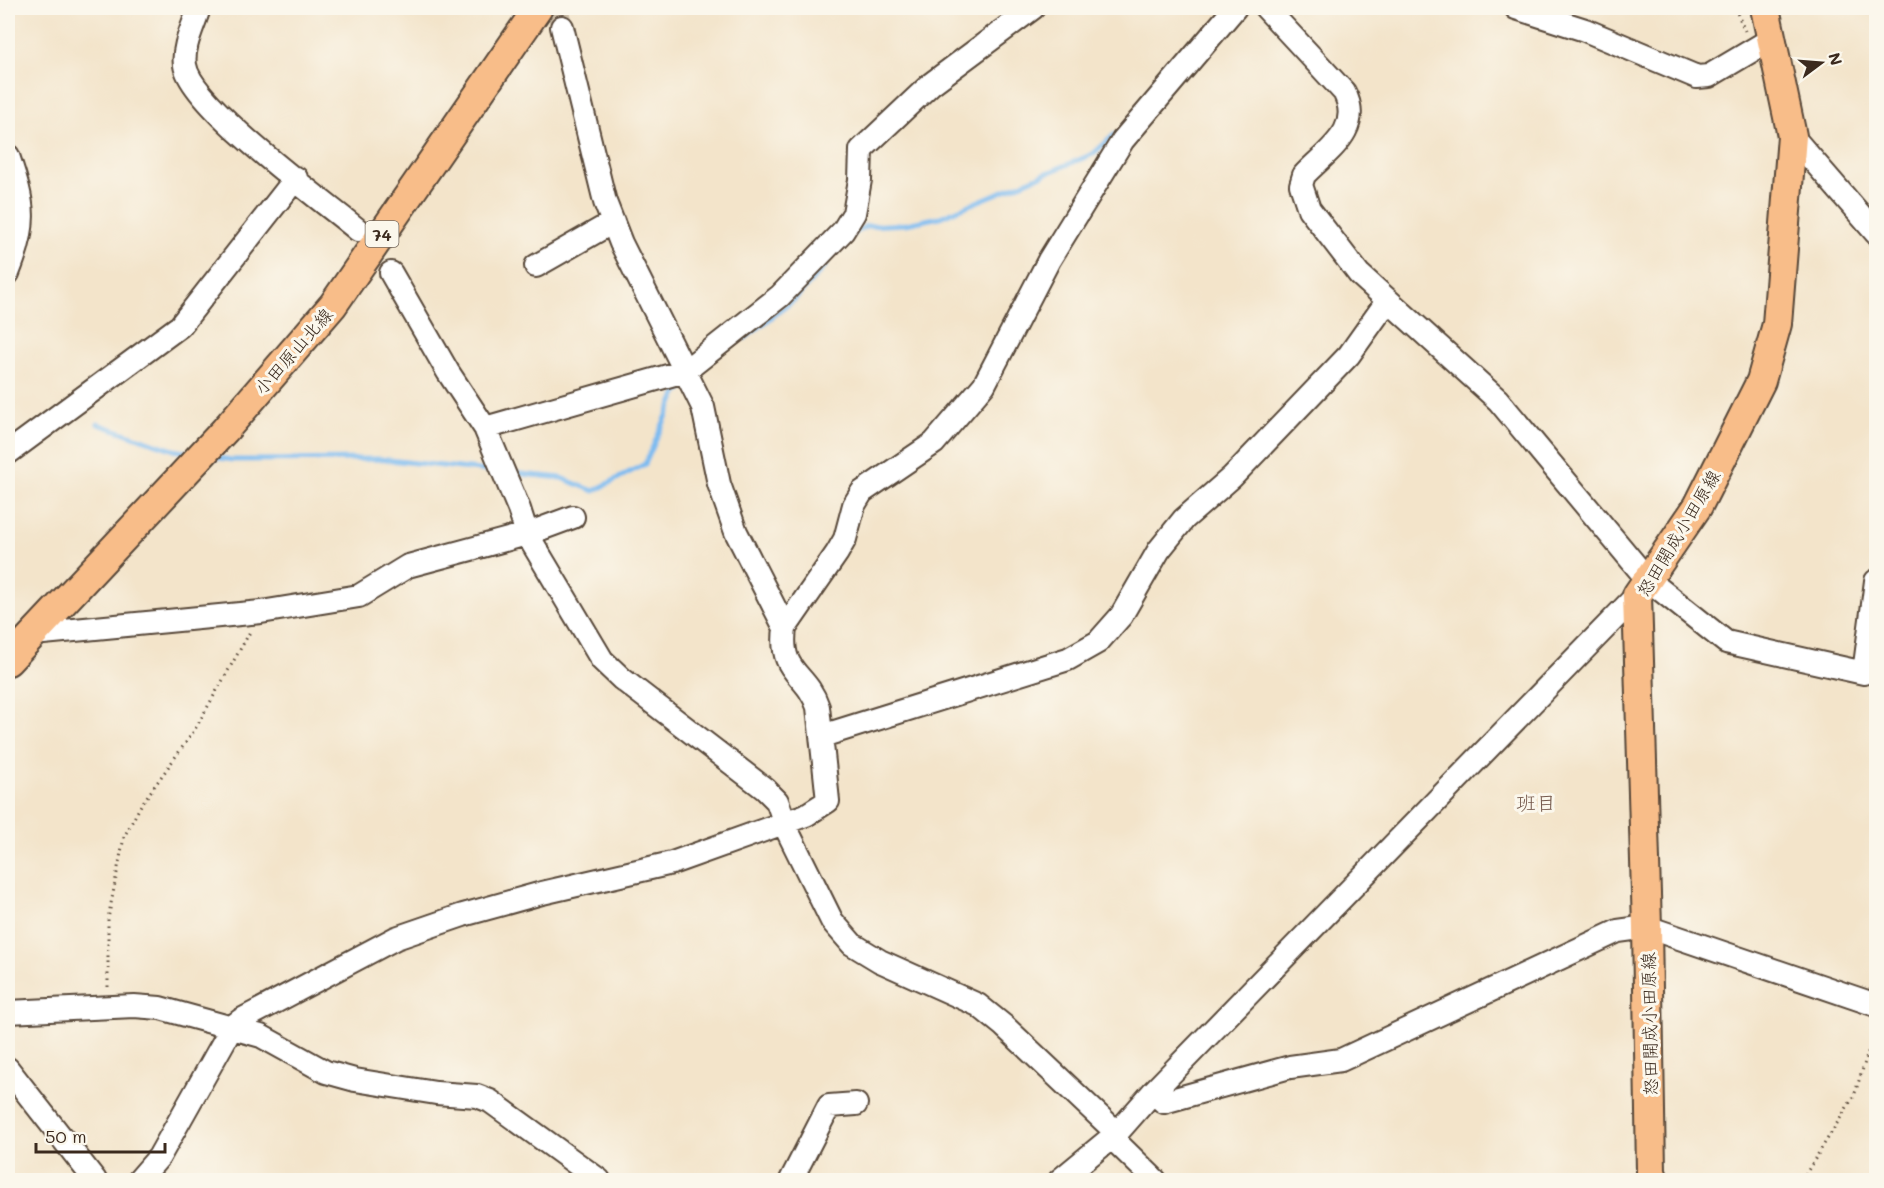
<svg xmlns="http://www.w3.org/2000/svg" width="1884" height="1188" font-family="Mali,'Klee One',sans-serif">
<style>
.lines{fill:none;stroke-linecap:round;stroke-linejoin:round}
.stream{stroke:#7dbbf0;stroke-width:5}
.minor-tunnel{stroke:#cebfa8;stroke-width:22;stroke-dasharray:22 11;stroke-linecap:butt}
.minor-casing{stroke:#574638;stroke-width:26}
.major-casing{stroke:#574638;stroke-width:32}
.path{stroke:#574638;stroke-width:3;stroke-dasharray:1.5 4.5;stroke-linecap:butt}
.minor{stroke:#fff;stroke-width:22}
.major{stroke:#f8bd89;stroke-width:28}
.labels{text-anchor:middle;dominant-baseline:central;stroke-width:6;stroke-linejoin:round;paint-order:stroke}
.shield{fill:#fbf7ec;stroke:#75685c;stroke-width:1.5}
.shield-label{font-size:16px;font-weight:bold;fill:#3b2a1e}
.street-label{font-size:18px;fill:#3b2a1e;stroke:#fbf7ec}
.neighbourhood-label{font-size:20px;fill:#75594c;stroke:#fbf7ec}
</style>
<rect width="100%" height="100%" fill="#fbf7ec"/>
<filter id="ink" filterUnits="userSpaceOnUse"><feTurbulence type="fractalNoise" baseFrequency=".0167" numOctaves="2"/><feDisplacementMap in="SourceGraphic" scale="12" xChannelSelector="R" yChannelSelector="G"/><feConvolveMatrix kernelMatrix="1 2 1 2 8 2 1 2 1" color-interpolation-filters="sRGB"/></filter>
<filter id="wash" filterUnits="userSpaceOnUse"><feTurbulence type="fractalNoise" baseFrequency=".008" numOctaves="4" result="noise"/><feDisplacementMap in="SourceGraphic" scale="24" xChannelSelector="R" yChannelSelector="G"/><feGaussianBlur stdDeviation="1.35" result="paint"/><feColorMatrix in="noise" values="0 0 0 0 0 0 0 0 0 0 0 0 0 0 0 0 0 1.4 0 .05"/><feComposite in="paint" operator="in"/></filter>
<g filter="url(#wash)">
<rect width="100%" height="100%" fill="#f3e4ca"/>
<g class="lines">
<path class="stream" d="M 853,234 L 866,226 L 906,224 L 940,217 L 1093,154 L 1114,135
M 745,338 L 794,300 L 825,266
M 98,424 L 174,450 L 192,453
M 213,457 L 232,460 L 380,459 L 497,472
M 512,473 L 561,478 L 594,491 L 645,464 L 677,393 L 687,385"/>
</g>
</g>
<g filter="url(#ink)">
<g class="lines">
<path class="minor-tunnel" d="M 557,8 L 562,27"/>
<g class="minor-casing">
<path id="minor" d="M 199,8 C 194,25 182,47 185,65 C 190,104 323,201 358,230
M 1266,8 L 1344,92 C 1364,129 1328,150 1304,175 L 1301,185 L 1309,209 L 1359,274 L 1498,400 L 1647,579 L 1726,642 L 1864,673 L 1876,581
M 1516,8 L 1585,30 L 1697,77 L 1709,76 L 1773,38
M 562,27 L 605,202 L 621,243 L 703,407 L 719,484 L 736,532 L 785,628
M 1792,136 L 1876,233
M 8,156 C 25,206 28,224 8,273
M 536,266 L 613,222
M 391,273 L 448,372 L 485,428 L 519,509 L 527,534 L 602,660 L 622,679 L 765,789 L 777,801 L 788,832 L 832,921 L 852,944 L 880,961 L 978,1005 L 1004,1026 L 1117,1133
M 485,428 L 685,371 L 780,296 L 843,231 L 854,213 L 860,180 L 861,150 L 931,84 L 1033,8
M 8,453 L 180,326 L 296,178
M 33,634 L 261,612 L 359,596 L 408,566 L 527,534 L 573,517
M 822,736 L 1068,659 L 1098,642 L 1121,616 L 1159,550 L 1184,519 L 1232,477 L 1349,355 L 1388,300
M 8,1012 L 134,1006 L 160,1008 L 261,1036 L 326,1072 L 355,1080 L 436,1093 L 477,1096 L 490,1101 L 599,1180
M 8,1069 L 95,1180
M 1153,1092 L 1164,1102 L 1290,1067 L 1341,1060 L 1618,931 L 1647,927 L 1876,1005
M 1112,1138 L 1155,1180
M 139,1180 L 159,1157 L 232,1027 L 241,1020 L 396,938 L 463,915 L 542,893 L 672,863 L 806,815 L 828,801 L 818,707 C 806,671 779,675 785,628 L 837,553 L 845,539 L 854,505 L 862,492 L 934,443 L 984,385 L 1049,260 L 1123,140 L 1235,8
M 791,1180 L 829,1106 L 856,1104
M 1060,1180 L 1117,1133 L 1153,1092 L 1637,595"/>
</g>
<g class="major-casing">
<path id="major" d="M 8,661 L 225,430 L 333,305 L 538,8
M 1654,1180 L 1651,1172 L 1647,927 L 1637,595 L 1698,506 L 1761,381 L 1777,324 L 1792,136 L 1765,8"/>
</g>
<path class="path" d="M 1735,8 L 1745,31
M 108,987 L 108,919 L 124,837 L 141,805 L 194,731 L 250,632
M 1802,1180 L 1854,1096 L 1876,1028"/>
<use href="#minor" class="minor"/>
<use href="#major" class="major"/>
</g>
</g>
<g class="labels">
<rect class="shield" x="365.5" y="221" width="33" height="26" rx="4.5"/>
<g class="shield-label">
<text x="382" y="234">74</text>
</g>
<g class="street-label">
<text transform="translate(293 351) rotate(-49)">小田原山北線</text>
<text transform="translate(1678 533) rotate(-59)">怒田開成小田原線</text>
<text transform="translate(1649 1024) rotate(-91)">怒田開成小田原線</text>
</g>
<g class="neighbourhood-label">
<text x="1536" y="802">班目</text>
</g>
</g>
<rect width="1884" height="1188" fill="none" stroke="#fbf7ec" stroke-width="30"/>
<g transform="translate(1821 63) rotate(74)" stroke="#fbf7ec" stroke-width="4.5" paint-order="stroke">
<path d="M0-4.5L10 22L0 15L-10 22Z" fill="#3b2a1e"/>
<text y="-9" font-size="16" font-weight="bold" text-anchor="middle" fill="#3b2a1e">N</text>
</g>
<path d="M36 1143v9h129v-9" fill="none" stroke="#3b2a1e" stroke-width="3"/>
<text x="45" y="1143" font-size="18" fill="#3b2a1e" stroke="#fbf7ec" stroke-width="4.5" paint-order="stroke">50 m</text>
</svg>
